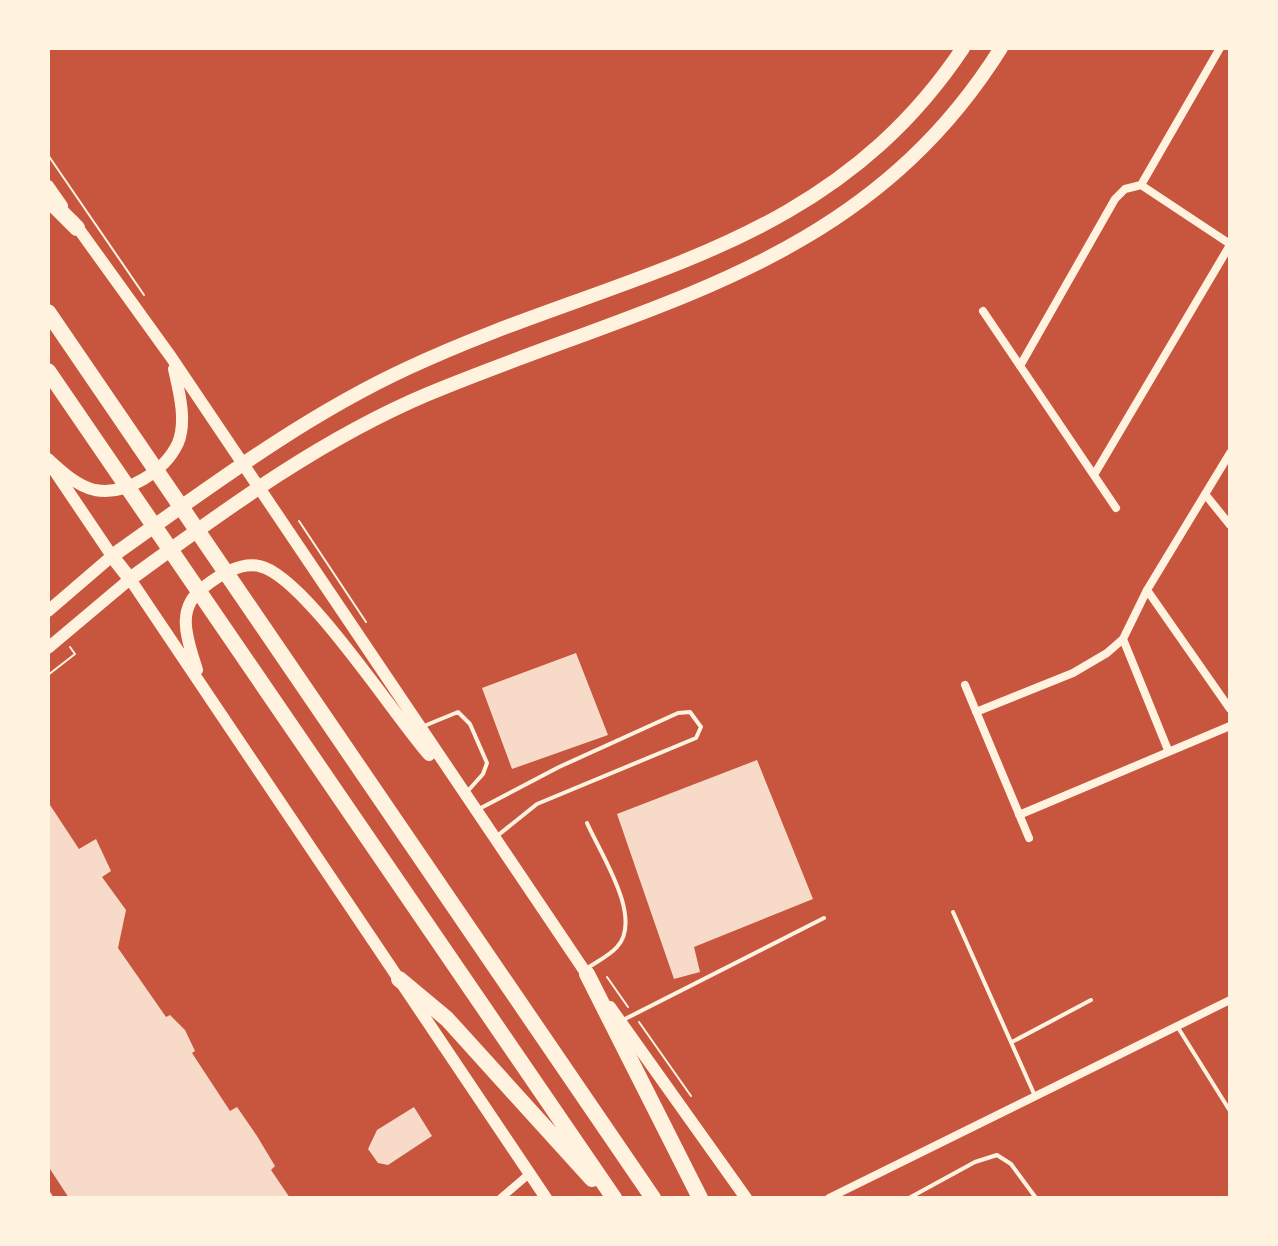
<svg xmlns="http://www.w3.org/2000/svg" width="1278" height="1246" font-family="Manrope,sans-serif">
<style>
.building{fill:#f7dbc8}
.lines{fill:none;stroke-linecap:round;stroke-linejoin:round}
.path{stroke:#fff3e0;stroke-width:2}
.service{stroke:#fff3e0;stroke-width:4}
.minor{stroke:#fff3e0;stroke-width:8}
.secondary{stroke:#fff3e0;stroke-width:12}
.primary{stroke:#fff3e0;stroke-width:14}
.motorway{stroke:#fff3e0;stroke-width:16}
</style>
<rect width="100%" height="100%" fill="#c8553d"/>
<path class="building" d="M 576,653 L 608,735 L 512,769 L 482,688 Z
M 757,760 L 813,899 L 694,947 L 700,972 L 674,979 L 617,814 Z
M 48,802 L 79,849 L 96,839 L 111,871 L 102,877 L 126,910 L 118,948 L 166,1017 L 170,1015 L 185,1030 L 195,1051 L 192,1053 L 230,1111 L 237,1107 L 257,1136 L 275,1166 L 271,1170 L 290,1198 L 69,1198 L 48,1166 Z
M 414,1107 L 432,1136 L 388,1165 L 378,1163 L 368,1149 L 377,1130 Z"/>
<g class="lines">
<path class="path" d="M 48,155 L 144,295
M 299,521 L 366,622
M 48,675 L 75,654 L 70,647
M 607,977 L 628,1007
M 639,1022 L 691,1096"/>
<path class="service" d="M 424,726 L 458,712 L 470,724 L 487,763 L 483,774 L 466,793
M 477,810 L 559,767 L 678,713 L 690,712 L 701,727 L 696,738 L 537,804 L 497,836
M 953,912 L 1035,1096
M 586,969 C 596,962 609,956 617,947 C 644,918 600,853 587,823
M 623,1020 L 824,918
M 1177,1026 L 1230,1111
M 1012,1042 L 1091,1000
M 909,1198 L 975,1162 L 997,1155 L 1011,1164 L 1036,1198"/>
<path class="minor" d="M 1141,185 L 1230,244
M 983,311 L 1116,508
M 1020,366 L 1115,199 L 1125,189 L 1141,185 L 1220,48
M 1094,475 L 1230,245
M 1205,494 L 1230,525
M 1147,590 L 1230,709
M 1123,639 L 1168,750
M 965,685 L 1029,838
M 976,712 L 1073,673 L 1107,653 L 1123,639 L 1147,590 L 1230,453
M 1019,815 L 1230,726
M 48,1196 L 49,1198
M 501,1198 L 529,1174
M 829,1198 L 1230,1000"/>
<path class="secondary" d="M 48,186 L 62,206
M 73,221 L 171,357 L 590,979
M 48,459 C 61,471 77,486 95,490 C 126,496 165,471 178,443 C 187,421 179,391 174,369
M 48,611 L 112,556 L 54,470
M 48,648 L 130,579 L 546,1198
M 197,670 C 188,640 174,609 204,587 C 218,576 240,562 259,566 C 303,574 395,717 429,755
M 610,1007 L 746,1198"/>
<path class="primary" d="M 963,48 C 824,256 615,271 408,368 C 302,417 207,489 112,556 L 130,579 C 225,510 319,440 428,394 C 651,301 863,268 1001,48"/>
<path class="motorway" d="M 48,199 L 77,228
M 48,312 L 653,1198
M 48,371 L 614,1198
M 587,974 L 700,1198
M 399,979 L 447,1019 L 592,1179"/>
</g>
<rect width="1278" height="1246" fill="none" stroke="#fff3e0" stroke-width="100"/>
</svg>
